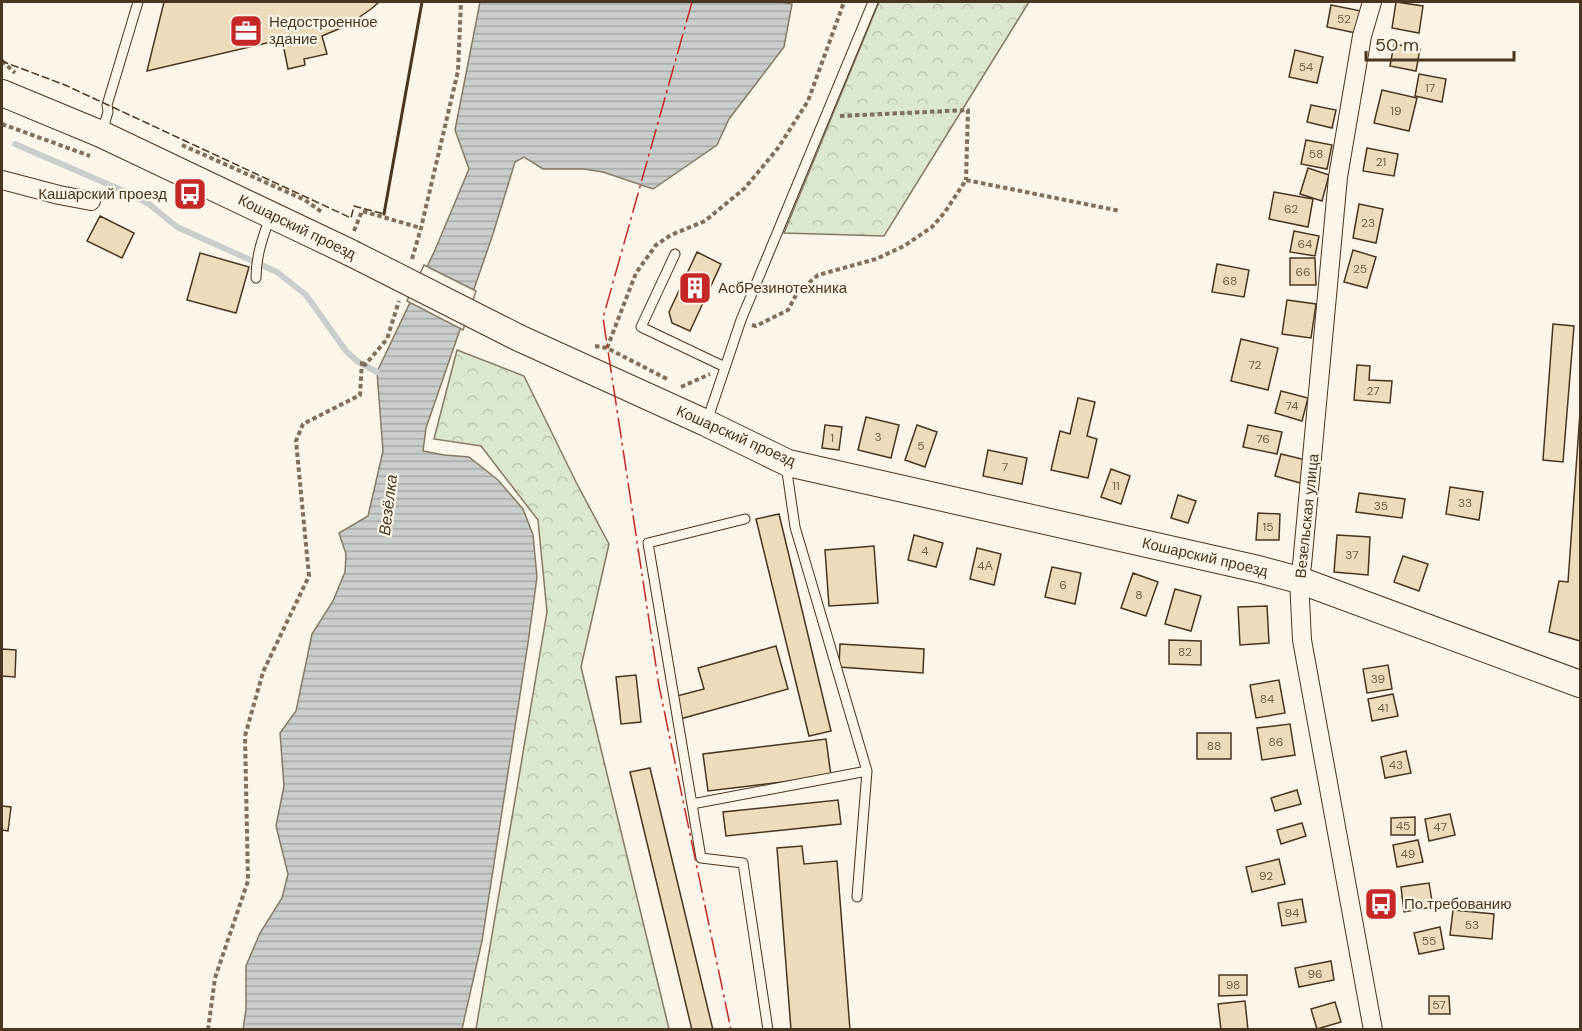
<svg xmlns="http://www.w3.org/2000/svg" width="1582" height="1031" font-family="'DM Sans',sans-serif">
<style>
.forest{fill:url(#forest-crowns);stroke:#887966;stroke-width:1.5}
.water{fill:url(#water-rules);stroke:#887966;stroke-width:1.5}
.pier{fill:#fbf6e9;stroke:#887966;stroke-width:1.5}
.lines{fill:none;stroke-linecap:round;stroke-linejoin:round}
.stream{stroke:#c9cecd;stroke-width:6}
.building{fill:#ecdcbc;stroke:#4a3520;stroke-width:1.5}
.lane-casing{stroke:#4a3520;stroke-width:11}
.street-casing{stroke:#4a3520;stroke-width:20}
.secondary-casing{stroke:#4a3520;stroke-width:28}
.path{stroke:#7f6f5c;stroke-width:4;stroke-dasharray:4.5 3;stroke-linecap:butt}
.lane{stroke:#fbf6e9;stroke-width:9}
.street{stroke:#fbf6e9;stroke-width:18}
.secondary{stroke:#fbf6e9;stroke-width:26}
.secondary-bridge-casing{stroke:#4a3520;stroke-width:28;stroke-linecap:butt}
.secondary-bridge{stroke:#fbf6e9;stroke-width:26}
.fence{stroke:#4a3520;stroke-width:1.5;stroke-dasharray:8 3;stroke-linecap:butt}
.wall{stroke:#4a3520;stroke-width:3}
.power{stroke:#c62828;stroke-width:1.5;stroke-dasharray:21 4.5 3 4.5;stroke-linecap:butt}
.labels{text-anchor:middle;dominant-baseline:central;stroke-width:4.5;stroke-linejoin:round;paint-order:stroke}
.number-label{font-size:12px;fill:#725f47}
.poi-label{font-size:15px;fill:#4a3520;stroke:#fbf6e9;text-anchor:start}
.street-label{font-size:15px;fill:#4a3520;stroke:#fbf6e9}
.water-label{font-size:16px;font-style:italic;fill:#4a3520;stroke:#fbf6e9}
</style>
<defs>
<pattern id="forest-crowns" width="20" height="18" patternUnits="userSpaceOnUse" patternTransform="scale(1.5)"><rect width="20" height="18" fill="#dce7d0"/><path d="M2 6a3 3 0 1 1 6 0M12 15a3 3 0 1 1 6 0" fill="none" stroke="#bec7b2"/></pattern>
<pattern id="water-rules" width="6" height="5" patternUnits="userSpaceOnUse" patternTransform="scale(1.5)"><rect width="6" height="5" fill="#c9cecd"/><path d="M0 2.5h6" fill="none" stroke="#a5a8a6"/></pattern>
</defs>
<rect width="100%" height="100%" fill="#fbf6e9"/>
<path class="forest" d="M 879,2 L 1029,2 L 884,236 L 784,233 Z
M 457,350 L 524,376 L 577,484 L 609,544 L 581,667 L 669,1029 L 476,1029 L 547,612 L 538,520 L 481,446 L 434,439 Z"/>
<path class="water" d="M 480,2 L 781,2 L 792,4 L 784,47 L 729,119 L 717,145 L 653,189 L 603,172 L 584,169 L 543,169 L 524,157 L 515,162 L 493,234 L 426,428 L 423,451 L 444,455 L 469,457 L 498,480 L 523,509 L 533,535 L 537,577 L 528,643 L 482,941 L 462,1029 L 243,1030 L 246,1009 L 246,966 L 260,933 L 282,898 L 288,874 L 276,826 L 284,786 L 280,733 L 296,711 L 312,634 L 333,601 L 345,572 L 346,554 L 339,533 L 368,516 L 383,451 L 377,372 L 435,250 L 469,169 L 455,130 Z"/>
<path class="pier" d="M 424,265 L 476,291 L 463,330 L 407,301 Z"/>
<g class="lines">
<path class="stream" d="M 15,144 L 126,192 L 149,204 L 177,227 L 277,272 L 306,295 L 346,351 L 357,361 L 377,372"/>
</g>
<path class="building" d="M 164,2 L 379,2 L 371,9 L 348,25 L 322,36 L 327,54 L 304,59 L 305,65 L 288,69 L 283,44 L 276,46 L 275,41 L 147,71 Z
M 1396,2 L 1423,6 L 1419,33 L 1392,28 Z
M 1331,5 L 1361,11 L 1356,33 L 1327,27 Z
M 1394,44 L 1420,49 L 1416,71 L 1390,66 Z
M 1295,50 L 1323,57 L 1317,83 L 1289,77 Z
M 1419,74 L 1446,79 L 1442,102 L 1415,96 Z
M 1382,90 L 1417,98 L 1409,131 L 1374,123 Z
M 1311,105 L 1336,110 L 1332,128 L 1307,122 Z
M 1306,140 L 1332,145 L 1327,169 L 1301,164 Z
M 1367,148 L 1398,154 L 1394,176 L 1363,171 Z
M 1308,168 L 1329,175 L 1322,201 L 1300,194 Z
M 1274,192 L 1313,199 L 1308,227 L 1269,219 Z
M 1359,204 L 1383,209 L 1376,243 L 1353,238 Z
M 100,216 L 134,233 L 122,258 L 87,241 Z
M 1294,231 L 1319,236 L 1315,256 L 1290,252 Z
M 1353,250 L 1376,257 L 1367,288 L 1344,282 Z
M 697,252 L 721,264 L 690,331 L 672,323 L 669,312 Z
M 200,253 L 249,267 L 236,313 L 187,300 Z
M 1290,258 L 1315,258 L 1316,285 L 1290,285 Z
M 1217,264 L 1249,270 L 1244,297 L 1212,292 Z
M 1287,300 L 1316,304 L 1311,338 L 1282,334 Z
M 1553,324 L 1574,326 L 1563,462 L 1543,460 Z
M 1241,339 L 1278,348 L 1268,390 L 1231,381 Z
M 1357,365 L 1370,366 L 1369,380 L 1392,381 L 1390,403 L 1354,400 Z
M 1281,391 L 1308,398 L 1302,421 L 1275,413 Z
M 1078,398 L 1095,402 L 1087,436 L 1097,439 L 1088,478 L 1051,470 L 1060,431 L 1070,434 Z
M 1580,412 L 1580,641 L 1549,632 L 1559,581 L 1568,582 Z
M 866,417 L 899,425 L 891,458 L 858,450 Z
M 825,425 L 842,427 L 839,450 L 822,448 Z
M 917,425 L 937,432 L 925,467 L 905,460 Z
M 1248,425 L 1282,432 L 1277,454 L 1243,447 Z
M 988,450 L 1027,458 L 1022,484 L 983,476 Z
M 1281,454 L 1310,461 L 1304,484 L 1275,476 Z
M 1111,469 L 1130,476 L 1121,504 L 1101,497 Z
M 1450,487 L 1483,492 L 1479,520 L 1446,514 Z
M 1359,493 L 1405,499 L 1402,518 L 1356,512 Z
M 1178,495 L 1196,501 L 1188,523 L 1171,518 Z
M 1258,513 L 1280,514 L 1279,540 L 1256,540 Z
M 779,514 L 831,731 L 809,736 L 756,519 Z
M 914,535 L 943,543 L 936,567 L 908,560 Z
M 1337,535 L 1370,537 L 1368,575 L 1334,572 Z
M 874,546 L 878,603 L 829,606 L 825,550 Z
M 977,548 L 1001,554 L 994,585 L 970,579 Z
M 1403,556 L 1428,564 L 1419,591 L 1394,582 Z
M 1052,567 L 1081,573 L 1075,604 L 1045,597 Z
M 1133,573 L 1158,582 L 1146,616 L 1121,608 Z
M 1175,589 L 1201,596 L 1191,631 L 1165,624 Z
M 1267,606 L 1269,643 L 1240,645 L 1238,607 Z
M 1169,640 L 1201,641 L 1201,665 L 1169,664 Z
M 840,644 L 924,649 L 923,673 L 839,667 Z
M 776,646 L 788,689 L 680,719 L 673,697 L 704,689 L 698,668 Z
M 2,649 L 16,650 L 15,677 L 2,676 Z
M 1388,665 L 1392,689 L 1367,693 L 1363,669 Z
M 636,675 L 641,722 L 621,724 L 616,677 Z
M 1279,680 L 1285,713 L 1256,718 L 1250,685 Z
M 1393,694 L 1398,716 L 1372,721 L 1368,699 Z
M 1290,724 L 1295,755 L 1262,760 L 1257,728 Z
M 1197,733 L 1231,733 L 1231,759 L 1197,759 Z
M 826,739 L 831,776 L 708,791 L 703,754 Z
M 1406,751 L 1411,773 L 1385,778 L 1381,757 Z
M 650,768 L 713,1030 L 692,1030 L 630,772 Z
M 1297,790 L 1301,804 L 1275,811 L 1271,798 Z
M 838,800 L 841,824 L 726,836 L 723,812 Z
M 2,806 L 11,807 L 8,831 L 2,830 Z
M 1450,814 L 1455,835 L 1429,841 L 1425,819 Z
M 1415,817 L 1415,835 L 1391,835 L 1391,818 Z
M 1302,823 L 1306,836 L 1281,844 L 1277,830 Z
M 1418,840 L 1423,862 L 1397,867 L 1393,845 Z
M 802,846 L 804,864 L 837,861 L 850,1030 L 791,1030 L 777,848 Z
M 1279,859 L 1285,884 L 1252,892 L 1246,867 Z
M 1429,883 L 1433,907 L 1404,912 L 1401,887 Z
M 1302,899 L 1306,922 L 1282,926 L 1278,903 Z
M 1453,910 L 1494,914 L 1492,939 L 1450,935 Z
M 1440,927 L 1444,949 L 1419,954 L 1414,933 Z
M 1331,961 L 1334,980 L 1299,987 L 1295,968 Z
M 1219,975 L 1247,975 L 1247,995 L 1219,996 Z
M 1429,996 L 1449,996 L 1450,1014 L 1429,1014 Z
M 1245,1001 L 1248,1030 L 1221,1030 L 1218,1004 Z
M 1335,1002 L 1341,1022 L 1317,1029 L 1311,1009 Z"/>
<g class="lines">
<g class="lane-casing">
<path id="lane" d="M 102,132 L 108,112 L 107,105 L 138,2
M 675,254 L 641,327 L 725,367
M 256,278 C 256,255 263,237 270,217
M 707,421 L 741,320 L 873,2
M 788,464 L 787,472 L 795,527 L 867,771 L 857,897
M 745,519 L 648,543 L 701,858 L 743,863 L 768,1030
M 692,804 L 867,771"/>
</g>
<g class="street-casing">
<path id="street" d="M 1372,2 L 1362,36 L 1338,177 L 1302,565 L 1299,580 L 1302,640 L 1373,1030
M 2,180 L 59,195 L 91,201"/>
</g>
<g class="secondary-casing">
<path id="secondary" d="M 2,93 L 101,134 L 351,253
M 519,338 L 706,423 L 788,463 L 1258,569 L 1299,580 L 1580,684"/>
</g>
<path class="path" d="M 2,61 L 15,73
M 840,116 L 968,110 L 966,180
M 2,124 L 90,156
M 182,145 L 305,200 L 323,213
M 354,231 L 362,211 L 421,228
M 412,259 L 421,228 L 458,71 L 461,2
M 752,325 L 756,326 L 788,310 L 797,293 L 818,275 L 876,259 L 904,246 L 932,227 L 945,212 L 966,180 L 1120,211
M 595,346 L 607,348 L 669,380
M 607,348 L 636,273 L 656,245 L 671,235 L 705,221 L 745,188 L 778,148 L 808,101 L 844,2
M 681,387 L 710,374
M 208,1030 L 215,978 L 248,881 L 245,736 L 263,672 L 309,576 L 296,441 L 303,424 L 360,395 L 362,361 L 365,365 L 387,339 L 399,301"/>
<use href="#lane" class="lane"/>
<use href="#street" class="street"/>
<use href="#secondary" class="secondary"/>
<g class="secondary-bridge-casing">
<path id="secondary-bridge" d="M 351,253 L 519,338"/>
</g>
<use href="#secondary-bridge" class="secondary-bridge"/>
<path class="fence" d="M 2,59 L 4,62 L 65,85 L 351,218 L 354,206 L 384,214"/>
<path class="wall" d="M 384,214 L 422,2"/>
<path class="power" d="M 692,2 L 603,318 L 659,686 L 731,1030"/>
</g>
<defs>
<g id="office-square" transform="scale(1.725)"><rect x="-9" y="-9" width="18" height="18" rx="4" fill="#c62828" stroke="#fbf6e9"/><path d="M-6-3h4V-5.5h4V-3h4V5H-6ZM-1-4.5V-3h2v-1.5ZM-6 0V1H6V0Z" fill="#fff"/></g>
<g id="bus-square" transform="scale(1.725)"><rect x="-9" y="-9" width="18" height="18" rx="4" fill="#c62828" stroke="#fbf6e9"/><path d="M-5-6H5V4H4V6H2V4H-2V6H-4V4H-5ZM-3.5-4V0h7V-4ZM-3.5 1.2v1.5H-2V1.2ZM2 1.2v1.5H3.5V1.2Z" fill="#fff"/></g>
<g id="building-square" transform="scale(1.725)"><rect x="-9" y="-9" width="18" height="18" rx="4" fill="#c62828" stroke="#fbf6e9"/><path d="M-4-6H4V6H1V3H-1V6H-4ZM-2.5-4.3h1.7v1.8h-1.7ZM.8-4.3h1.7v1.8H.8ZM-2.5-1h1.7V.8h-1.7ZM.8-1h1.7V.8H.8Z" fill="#fff"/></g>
</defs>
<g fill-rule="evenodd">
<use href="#office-square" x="246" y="31"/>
<use href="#bus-square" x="190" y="194"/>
<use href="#building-square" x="695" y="288"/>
<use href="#bus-square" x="1381" y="904"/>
</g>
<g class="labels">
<g class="number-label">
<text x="1344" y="19">52</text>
<text x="1306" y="67">54</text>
<text x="1430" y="88">17</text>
<text x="1396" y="111">19</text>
<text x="1316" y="154">58</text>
<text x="1381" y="162">21</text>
<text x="1291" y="209">62</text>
<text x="1368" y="223">23</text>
<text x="1305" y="244">64</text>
<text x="1360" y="269">25</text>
<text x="1303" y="272">66</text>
<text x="1230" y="281">68</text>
<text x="1255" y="365">72</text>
<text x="1373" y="391">27</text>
<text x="1292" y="406">74</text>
<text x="878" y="437">3</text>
<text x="832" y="438">1</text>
<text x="1263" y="439">76</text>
<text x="921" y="446">5</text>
<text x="1005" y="467">7</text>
<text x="1116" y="486">11</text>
<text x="1465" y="503">33</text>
<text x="1381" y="506">35</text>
<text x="1268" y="527">15</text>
<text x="925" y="551">4</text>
<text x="1352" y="555">37</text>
<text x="985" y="566">4А</text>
<text x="1063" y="585">6</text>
<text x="1139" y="595">8</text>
<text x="1185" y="652">82</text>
<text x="1378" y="679">39</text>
<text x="1267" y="699">84</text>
<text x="1383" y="708">41</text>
<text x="1276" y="742">86</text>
<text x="1214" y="746">88</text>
<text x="1396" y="765">43</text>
<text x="1403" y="826">45</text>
<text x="1440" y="827">47</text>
<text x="1408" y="854">49</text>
<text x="1266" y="876">92</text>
<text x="1292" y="913">94</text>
<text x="1472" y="925">53</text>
<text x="1429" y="941">55</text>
<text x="1315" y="974">96</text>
<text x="1233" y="985">98</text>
<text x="1439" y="1005">57</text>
</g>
<g class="poi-label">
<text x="269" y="22">Недостроенное<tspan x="269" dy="17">здание</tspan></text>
<text x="167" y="194" text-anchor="end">Кашарский проезд</text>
<text x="718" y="288">АсбРезинотехника</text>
<text x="1404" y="904">По требованию</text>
</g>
<g class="street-label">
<text transform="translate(297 227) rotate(26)">Кошарский проезд</text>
<text transform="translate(736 436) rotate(24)">Кошарский проезд</text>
<text transform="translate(1307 516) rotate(-84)">Везельская улица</text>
<text transform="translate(1205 557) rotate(13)">Кошарский проезд</text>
</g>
<g class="water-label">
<text transform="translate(388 505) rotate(-83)">Везёлка</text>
</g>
</g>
<rect width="1582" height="1031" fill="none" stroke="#4a3520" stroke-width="6"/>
<path d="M1366 51v9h148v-9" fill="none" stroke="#4a3520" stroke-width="3"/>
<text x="1375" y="51" font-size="18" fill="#4a3520" stroke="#fbf6e9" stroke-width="4.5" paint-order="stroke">50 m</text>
</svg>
